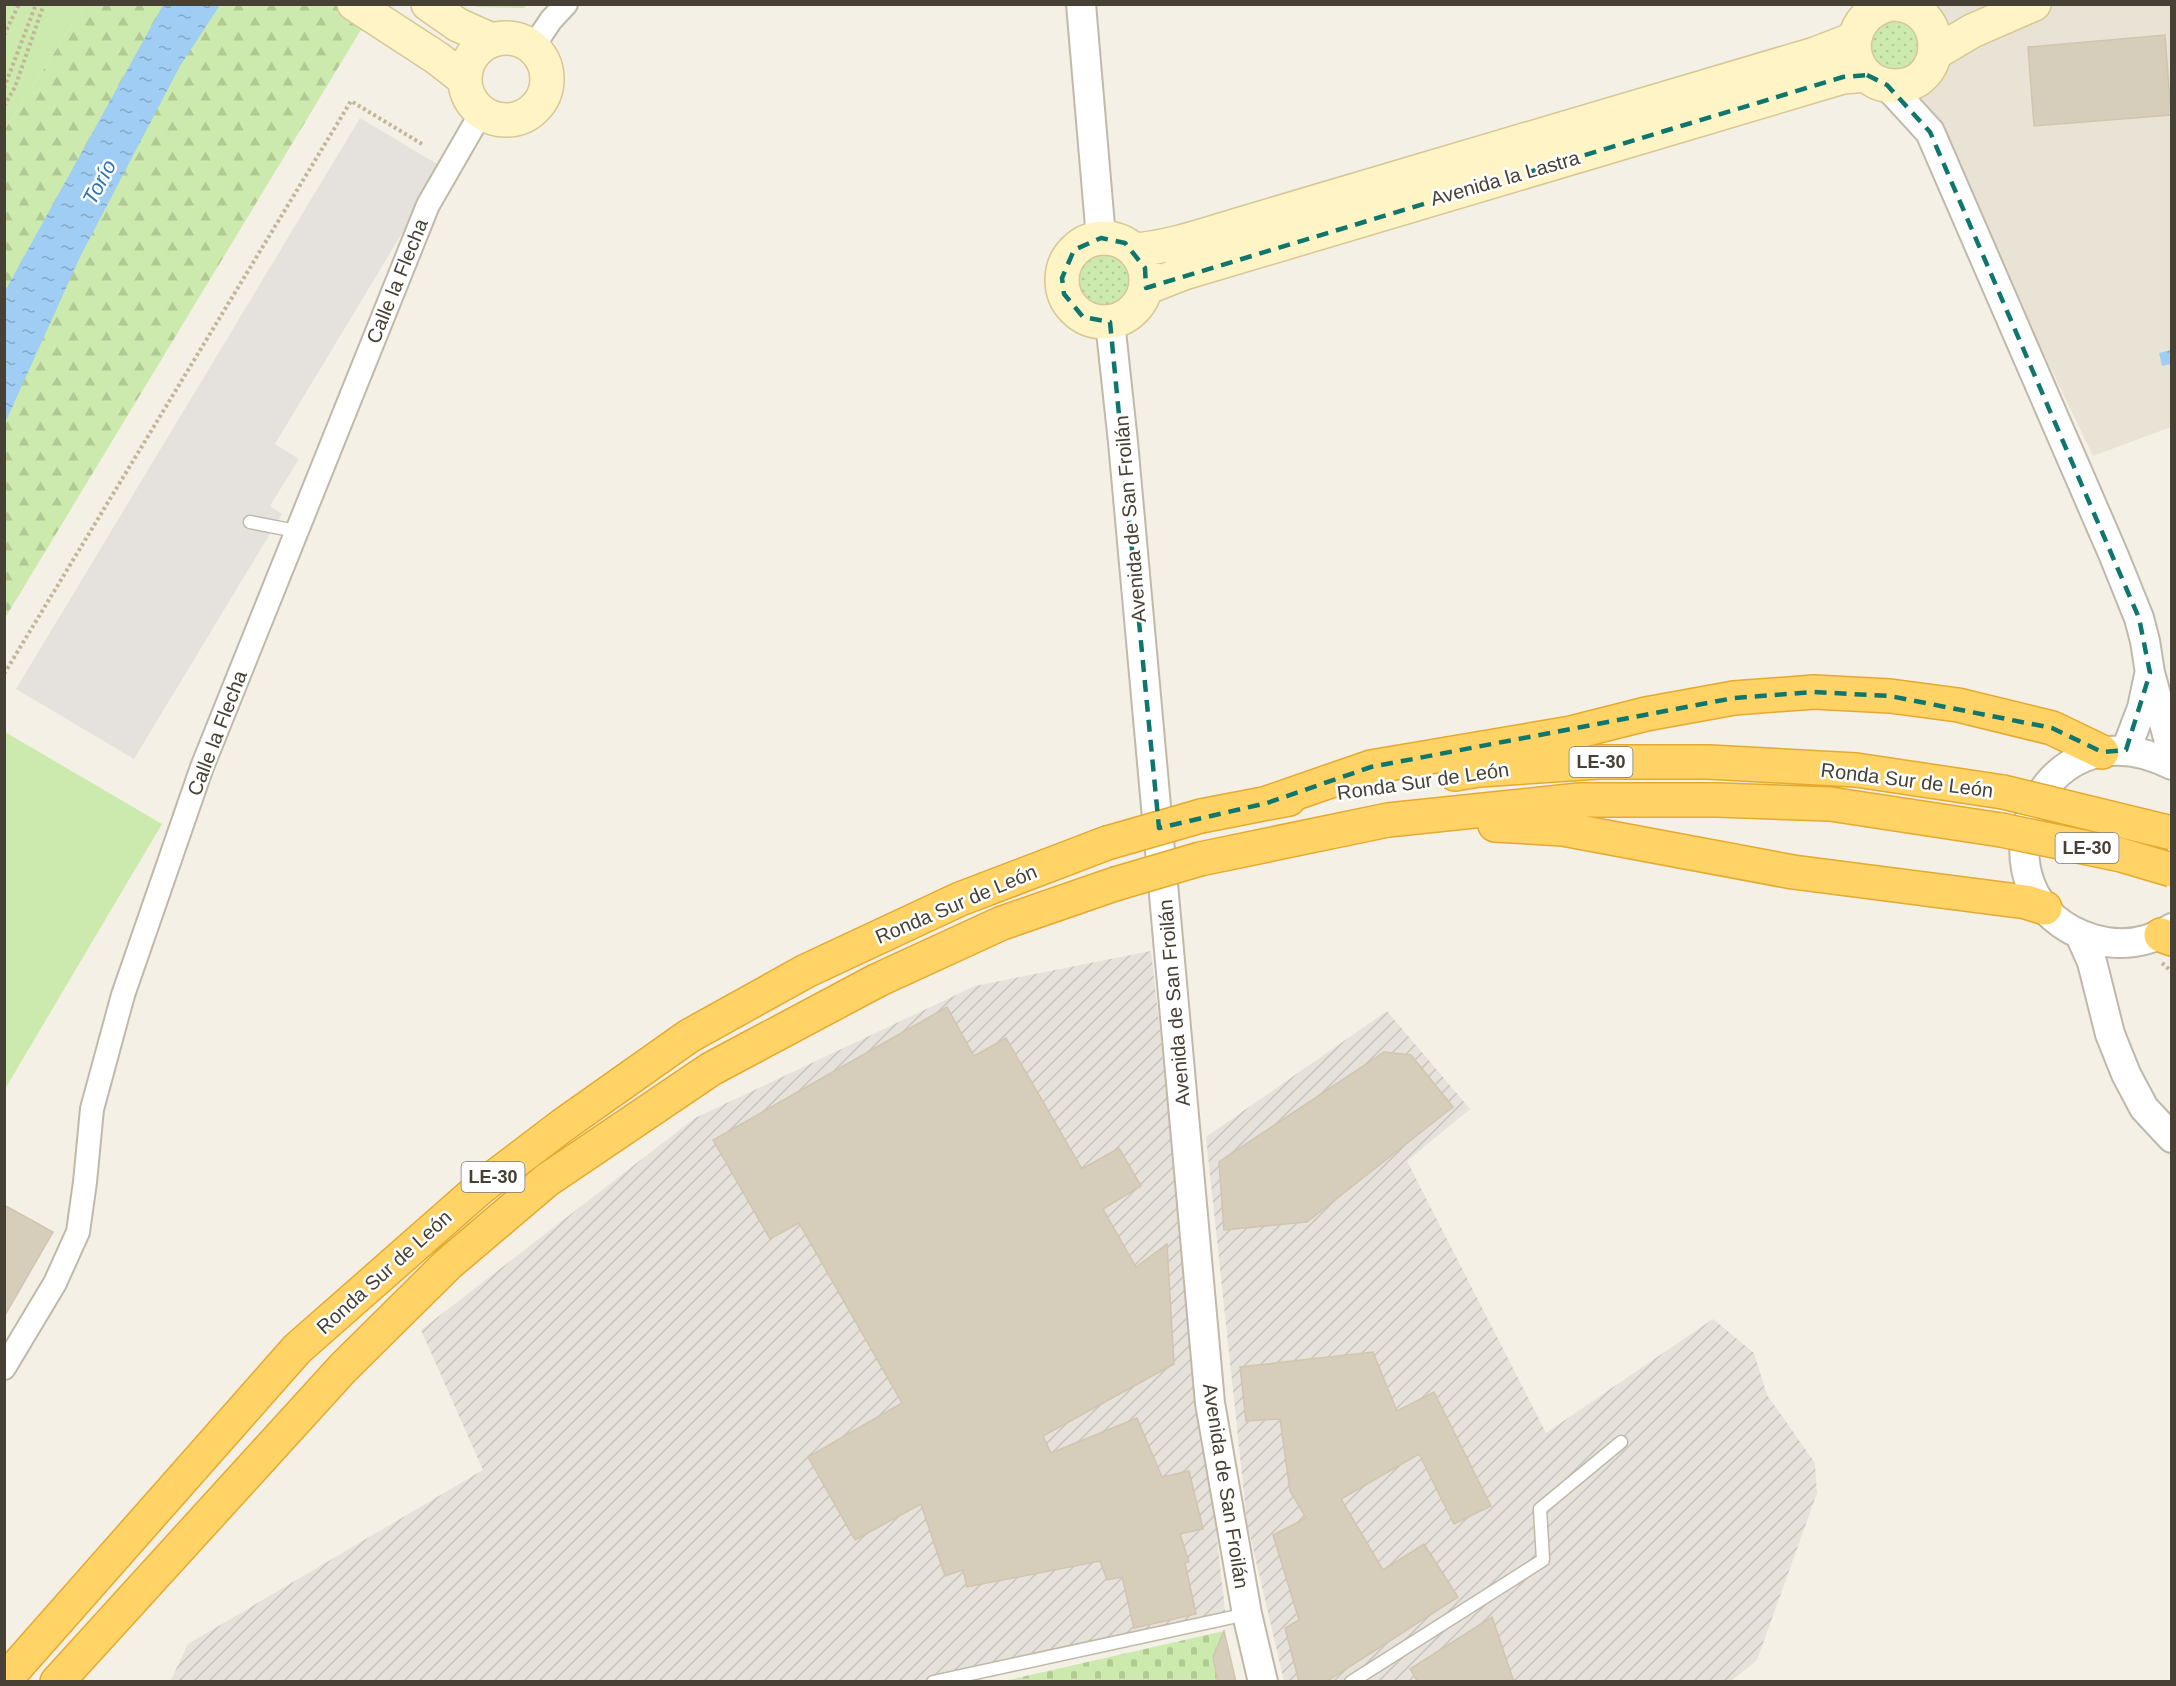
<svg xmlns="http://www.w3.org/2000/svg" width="2176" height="1686" font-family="Arial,sans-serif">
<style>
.residential{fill:#e8e3d4}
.industrial{fill:url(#industrial-furrows)}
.grass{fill:url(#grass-dots)}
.forest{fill:url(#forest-firs)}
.cemetery{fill:url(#cemetery-stones)}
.park{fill:#cceaad}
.parking{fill:#e5e2de}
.water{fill:url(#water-ripples)}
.building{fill:#d6cdbb;stroke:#d1c5ae;stroke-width:1.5}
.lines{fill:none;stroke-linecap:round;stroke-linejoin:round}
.service-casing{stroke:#c0b9a8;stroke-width:15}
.minor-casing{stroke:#c0b9a8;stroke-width:26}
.tertiary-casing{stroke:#c0b9a8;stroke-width:32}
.secondary-casing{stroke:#d6c794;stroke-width:36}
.motorway-casing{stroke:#e4aa30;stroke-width:36}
.path{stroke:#c2b699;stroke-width:4;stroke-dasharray:3 3;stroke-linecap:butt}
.service{stroke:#fff;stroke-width:12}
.minor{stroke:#fff;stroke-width:22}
.tertiary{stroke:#fff;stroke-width:28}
.secondary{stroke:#fff4c5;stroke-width:33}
.motorway{stroke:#ffd366;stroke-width:33}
.motorway-bridge-casing{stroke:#e4aa30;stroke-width:36;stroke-linecap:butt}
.motorway-bridge{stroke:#ffd366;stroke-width:33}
.marked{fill:none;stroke:#0f766e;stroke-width:4.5;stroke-dasharray:12 8;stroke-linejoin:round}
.labels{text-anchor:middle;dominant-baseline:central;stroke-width:5;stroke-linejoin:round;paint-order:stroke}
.shield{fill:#fff;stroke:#7e7a72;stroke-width:1.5}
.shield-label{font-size:18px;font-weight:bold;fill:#474135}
.street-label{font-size:20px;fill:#474135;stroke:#fff}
.water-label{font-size:21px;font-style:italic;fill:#2a75b7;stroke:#fff}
</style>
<defs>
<pattern id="industrial-furrows" width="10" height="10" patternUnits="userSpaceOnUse" patternTransform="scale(1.5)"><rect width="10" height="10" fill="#e6e2db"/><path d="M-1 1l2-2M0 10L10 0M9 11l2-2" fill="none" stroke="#c7c3bd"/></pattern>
<pattern id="grass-dots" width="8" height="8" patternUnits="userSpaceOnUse" patternTransform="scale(1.5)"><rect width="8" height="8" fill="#cceaad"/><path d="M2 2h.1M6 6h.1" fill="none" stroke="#b1ca95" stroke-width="1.8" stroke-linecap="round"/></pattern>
<pattern id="forest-firs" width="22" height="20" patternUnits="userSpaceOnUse" patternTransform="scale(1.5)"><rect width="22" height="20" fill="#cceaad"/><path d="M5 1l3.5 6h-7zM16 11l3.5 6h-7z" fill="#b1ca95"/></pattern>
<pattern id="cemetery-stones" width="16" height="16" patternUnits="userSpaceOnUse" patternTransform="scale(1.5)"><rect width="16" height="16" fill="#cceaad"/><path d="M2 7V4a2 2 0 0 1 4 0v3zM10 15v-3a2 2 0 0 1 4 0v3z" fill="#b1ca95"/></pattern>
<pattern id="water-ripples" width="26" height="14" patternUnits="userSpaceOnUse" patternTransform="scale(1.5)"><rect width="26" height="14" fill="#a0cdf3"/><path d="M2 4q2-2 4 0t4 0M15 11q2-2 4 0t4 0" fill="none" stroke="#84a8c6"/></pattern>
</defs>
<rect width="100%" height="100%" fill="#f4f0e6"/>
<path class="residential" d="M 1876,5 L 2171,5 L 2171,427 L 2093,456 Z"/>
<path class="industrial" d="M 1151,951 L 1226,1619 L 925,1681 L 170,1682 L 188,1644 L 483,1470 L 421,1330 L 695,1118 L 975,986 Z
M 1387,1011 L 1470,1109 L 1407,1161 L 1546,1433 L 1713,1319 L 1754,1353 L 1767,1395 L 1815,1463 L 1817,1493 L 1757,1660 L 1730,1682 L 1284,1681 L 1247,1522 L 1206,1137 Z"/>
<path class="grass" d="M 1904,20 L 1923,38 L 1911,71 L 1876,68 L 1868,42 L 1871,33 L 1885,21 Z
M1073 280a31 31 0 1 1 62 0a31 31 0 1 1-62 0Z"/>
<path class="forest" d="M 85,5 L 376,5 L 5,618 L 5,129 Z"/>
<path class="cemetery" d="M 1224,1631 L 1236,1681 L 1000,1682 Z"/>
<path class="park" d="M 5,4 L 85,5 L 5,129 L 4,5 Z
M 473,5 L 527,5 L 524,8 L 478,7 Z
M 5,732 L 162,824 L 5,1089 L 4,734 Z"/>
<path class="parking" d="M 360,118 L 442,167 L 275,444 L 299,459 L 270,506 L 282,514 L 134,759 L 16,689 Z"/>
<path class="water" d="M 163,5 L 220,5 L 180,66 L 81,255 L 5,423 L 5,291 Z
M 2171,350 L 2171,364 L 2162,366 L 2159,353 Z"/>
<path class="building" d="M 2165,35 L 2171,115 L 2034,126 L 2028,47 Z
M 947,1007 L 974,1056 L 1006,1038 L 1082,1169 L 1119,1148 L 1141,1186 L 1103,1209 L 1136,1267 L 1167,1244 L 1174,1364 L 1043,1436 L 1051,1453 L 1137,1418 L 1162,1477 L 1189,1471 L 1203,1529 L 1180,1534 L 1189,1562 L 1185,1563 L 1196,1614 L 1134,1628 L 1122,1577 L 1107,1580 L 1100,1561 L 967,1587 L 963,1570 L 945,1576 L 921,1504 L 855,1540 L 808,1457 L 902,1403 L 799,1223 L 770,1239 L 713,1140 Z
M 1384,1052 L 1411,1055 L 1453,1107 L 1307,1222 L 1224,1230 L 1219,1162 Z
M 4,1205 L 53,1232 L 4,1317 Z
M 1373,1352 L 1397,1411 L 1434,1392 L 1491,1506 L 1454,1524 L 1419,1454 L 1341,1499 L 1383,1570 L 1424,1544 L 1458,1597 L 1326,1682 L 1299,1682 L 1285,1628 L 1299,1620 L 1273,1535 L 1306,1518 L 1290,1491 L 1280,1419 L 1246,1421 L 1240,1367 Z
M 1492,1617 L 1514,1682 L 1418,1682 L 1410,1669 Z
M 1224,1631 L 1236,1682 L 1218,1682 L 1213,1657 Z"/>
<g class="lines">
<g class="service-casing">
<path id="service" d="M 250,522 L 296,531
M 933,1682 L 1247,1614
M 1351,1682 L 1543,1560 L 1540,1509 L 1621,1442"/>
</g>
<g class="minor-casing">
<path id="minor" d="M 533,47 L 551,20 L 566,4
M 4,1368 L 55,1283 L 78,1232 L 85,1182 L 92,1109 L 123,995 L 202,767 L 428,205 L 481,113"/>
</g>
<g class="tertiary-casing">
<path id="tertiary" d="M 1081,4 L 1101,238
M 1887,85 L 1930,132 L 2114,556 L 2139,618 L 2145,641 L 2150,673 L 2172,752
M 1110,322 L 1123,442 L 1210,1403 L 1247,1614 L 1263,1682
M 2126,750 L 2142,708 L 2149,675
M 2172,765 C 2035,696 1962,899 2093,939 C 2120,947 2148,943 2172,928
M 2080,935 L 2092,962 L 2110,1034 L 2126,1074 L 2144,1108 L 2172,1138"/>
</g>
<g class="secondary-casing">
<path id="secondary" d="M 354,4 L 437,58 L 464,79
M 428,4 L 458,25 L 492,40
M 1891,4 C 1837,16 1846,87 1896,86 C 1948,85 1948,7 1895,4
M465 79a41 41 0 1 1 82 0a41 41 0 1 1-82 0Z
M 1935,53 L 1972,31 L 2034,4
M1062 280a42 42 0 1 1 84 0a42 42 0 1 1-84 0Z
M 1134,250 C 1174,247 1213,232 1251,221 L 1815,54 L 1854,39
M 1146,288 L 1184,273 L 1843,77 L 1867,75"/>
</g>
<g class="motorway-casing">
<path id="motorway" d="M 1455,774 L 1479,770 L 1598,762 L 1709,762 L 1856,770 L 2003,792
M 1267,803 L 1371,767 L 1571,733 L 1646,714 L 1734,698 L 1814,692 L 1890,696 L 1958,705 L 2052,728 L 2102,752
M 1201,816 L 1289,799
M 1495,825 L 1563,829 L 1793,872 L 2026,902 L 2045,908
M 1200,859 L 1388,820 L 1579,800 L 1717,800 L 1830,804 L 2001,830
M 2161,935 L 2172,939
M 4,1681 L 297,1349 L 480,1188 L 563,1125 L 689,1036 L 806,971 L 960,899 L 1107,843
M 57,1682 L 343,1368 L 448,1264 L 547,1180 L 711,1069 L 878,980 L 1002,923 L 1115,884"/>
</g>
<path class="path" d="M 4,35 L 19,4
M 4,88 L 36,4
M 4,106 L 15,87 L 44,4
M 4,674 L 351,101 L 422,144
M 2162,963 L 2172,972"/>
<use href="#service" class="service"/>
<use href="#minor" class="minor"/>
<use href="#tertiary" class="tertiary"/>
<use href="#secondary" class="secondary"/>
<use href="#motorway" class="motorway"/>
<g class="motorway-bridge-casing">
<path id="motorway-bridge" d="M 2003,792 L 2172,833
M 2001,830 L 2121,855 L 2172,870
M 1107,843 L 1201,816
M 1115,884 L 1200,859"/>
</g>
<use href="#motorway-bridge" class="motorway-bridge"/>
</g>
<path class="marked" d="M 1867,75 L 1887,85 L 1930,132 L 2139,618 L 2150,673 L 2126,750 L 2102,752 L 2052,728 L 1890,696 L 1814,692 L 1734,698 L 1371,767 L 1267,803 L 1159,828 L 1110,322 L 1083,317 L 1064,294 L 1062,278 L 1074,250 L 1101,238 L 1125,243 L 1145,268 L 1146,288 L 1843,77 Z"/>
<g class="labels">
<g class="shield">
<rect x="1569.5" y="747" width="63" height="30" rx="4.5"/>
<rect x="2055.5" y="833" width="63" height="30" rx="4.5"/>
<rect x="461.5" y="1162" width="63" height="30" rx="4.5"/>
</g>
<g class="shield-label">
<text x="1601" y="762">LE-30</text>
<text x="2087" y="848">LE-30</text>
<text x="493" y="1177">LE-30</text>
</g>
<g class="street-label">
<text transform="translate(1505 178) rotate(-16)">Avenida la Lastra</text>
<text transform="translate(397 281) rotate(-68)">Calle la Flecha</text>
<text transform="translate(1130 519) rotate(-95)">Avenida de San Froilán</text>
<text transform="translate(217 733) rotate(-69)">Calle la Flecha</text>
<text transform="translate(1907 780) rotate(7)">Ronda Sur de León</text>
<text transform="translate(1423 781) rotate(-8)">Ronda Sur de León</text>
<text transform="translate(956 904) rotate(-23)">Ronda Sur de León</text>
<text transform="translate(1174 1003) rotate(-95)">Avenida de San Froilán</text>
<text transform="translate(384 1272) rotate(-42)">Ronda Sur de León</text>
<text transform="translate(1226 1486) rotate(81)">Avenida de San Froilán</text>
</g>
<g class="water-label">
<text transform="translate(99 182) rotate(-62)">Torío</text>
</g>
</g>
<rect width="2176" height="1686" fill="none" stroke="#474135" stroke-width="12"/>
</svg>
